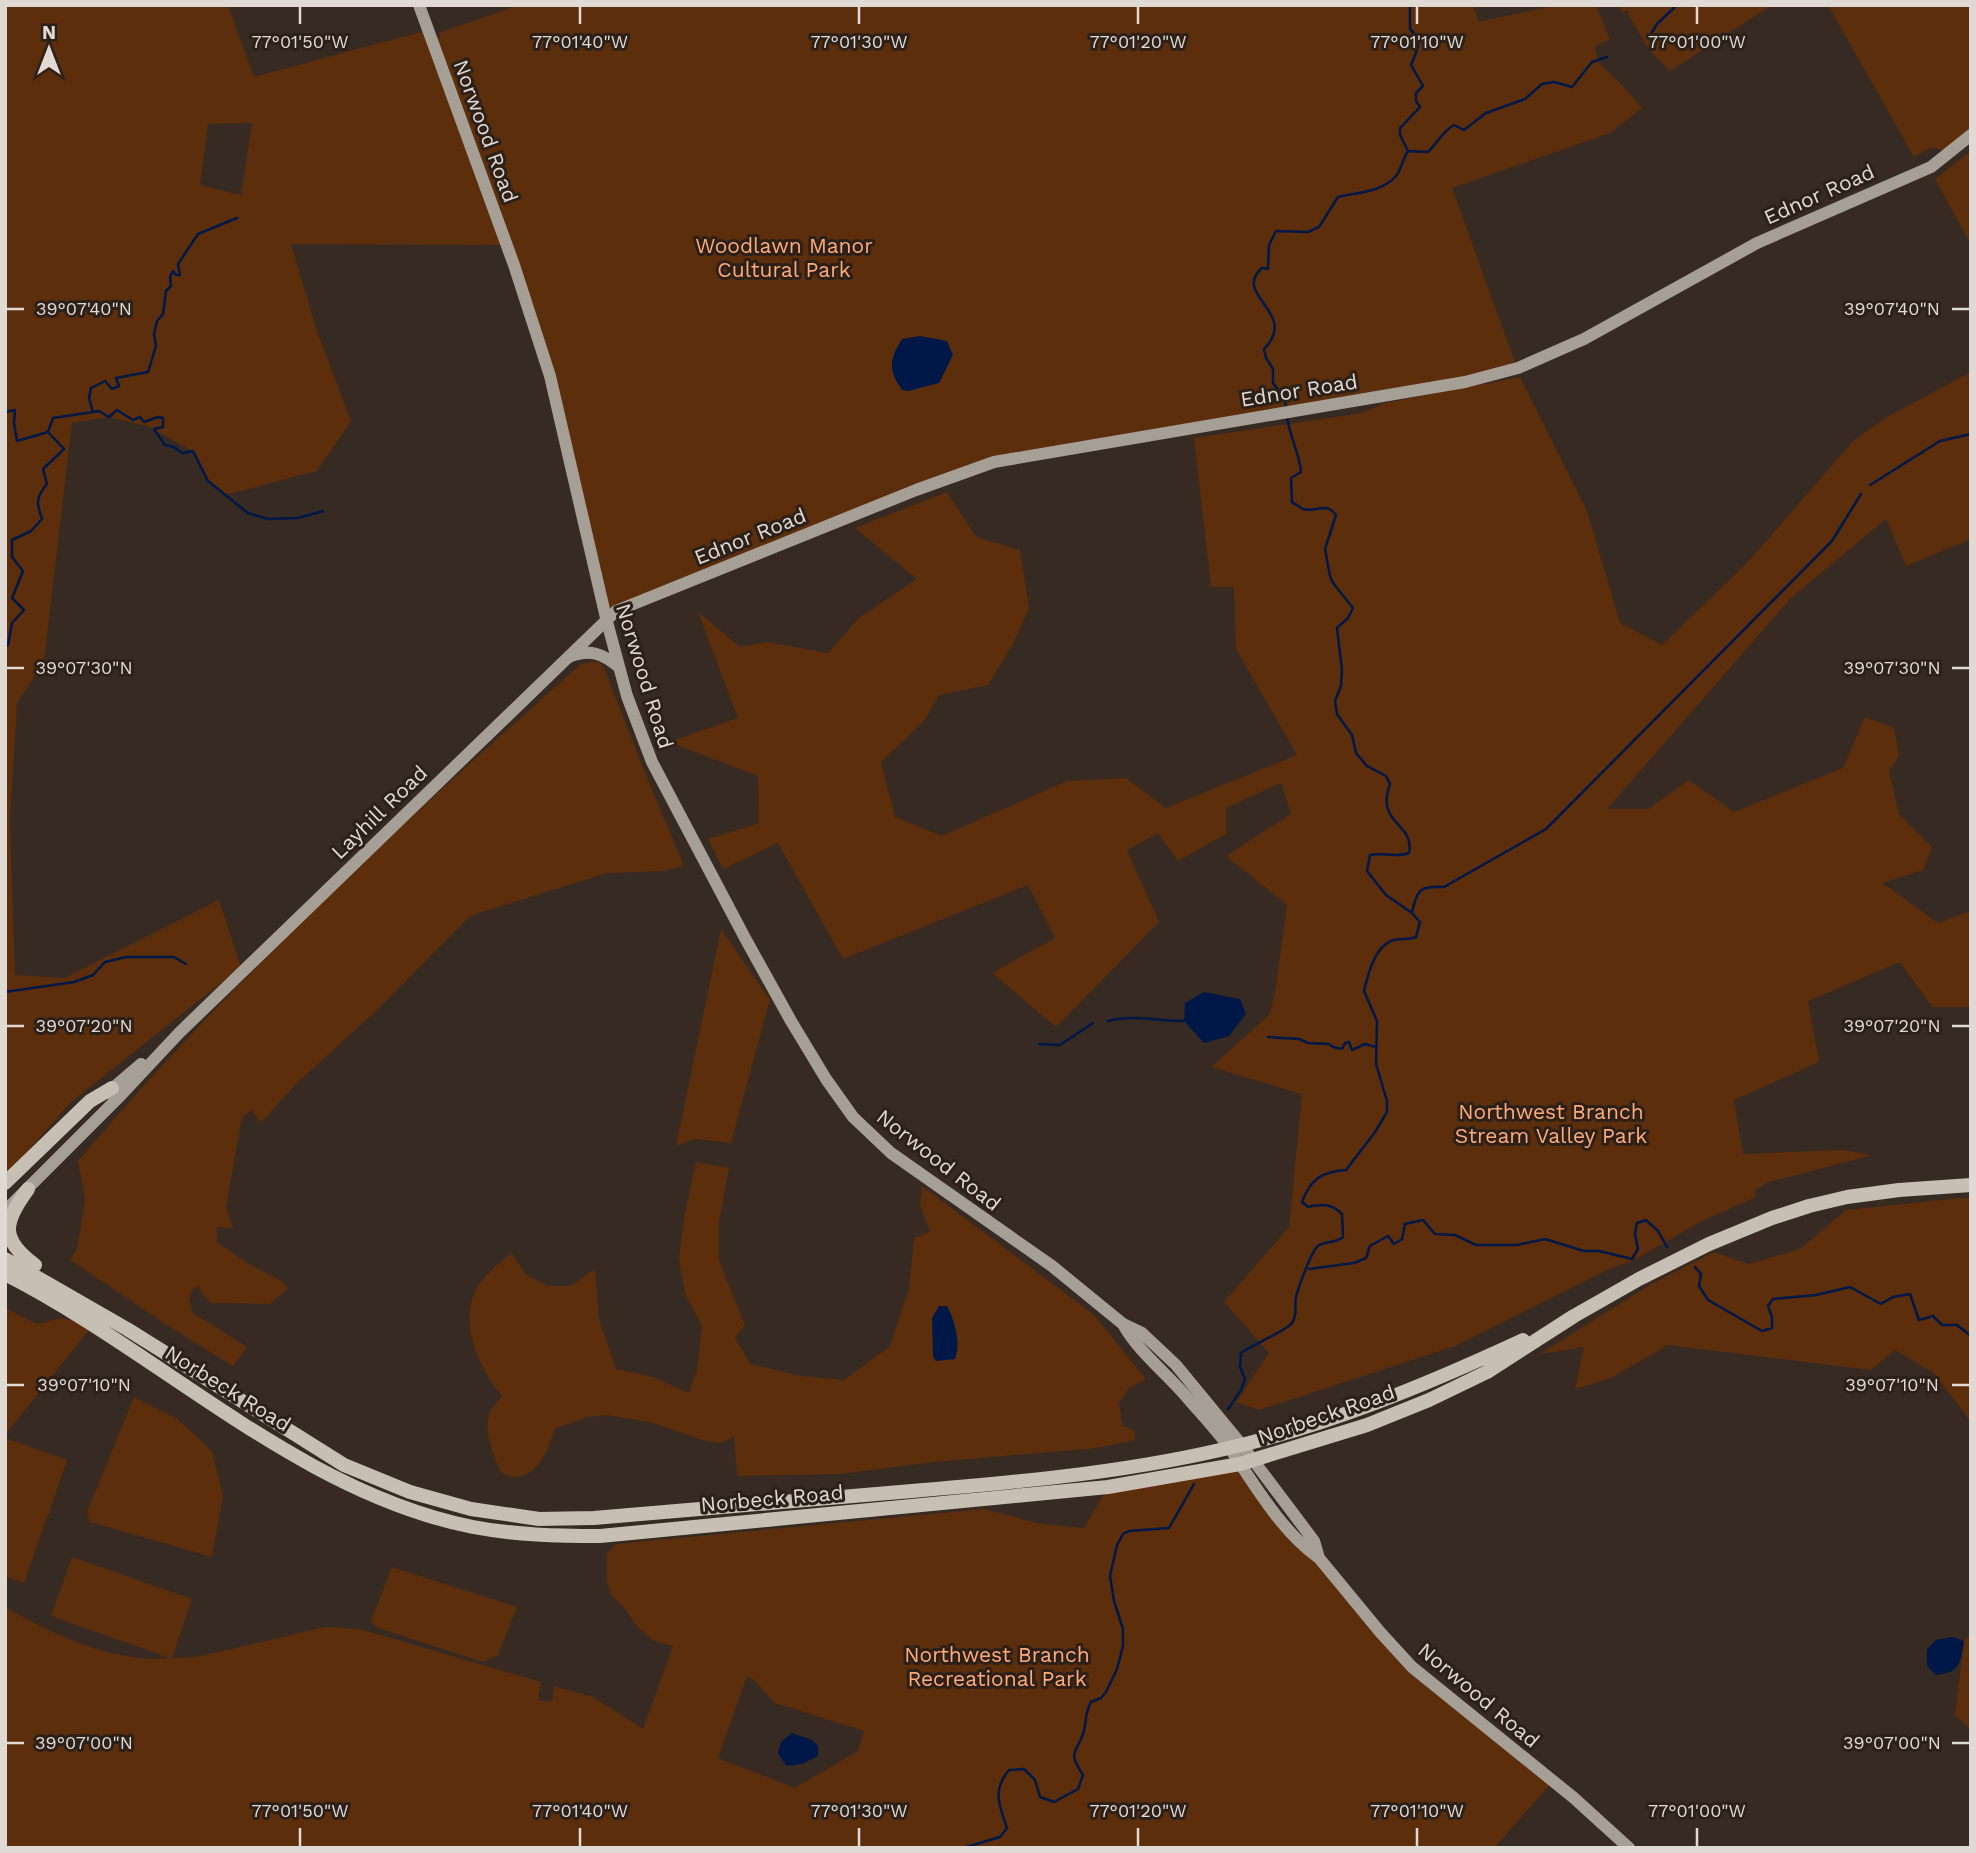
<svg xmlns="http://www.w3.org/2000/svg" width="1976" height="1853" font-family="'Work Sans',sans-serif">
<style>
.green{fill:#5c2e0c;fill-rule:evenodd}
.water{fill:#001847}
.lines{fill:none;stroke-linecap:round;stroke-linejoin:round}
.stream{stroke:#001847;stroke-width:2.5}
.secondary{stroke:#a59f96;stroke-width:12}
.primary{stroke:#c7bfb3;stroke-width:14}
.ticks{fill:none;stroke:#e1d9d4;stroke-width:2.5}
.labels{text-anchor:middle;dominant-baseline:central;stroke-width:6;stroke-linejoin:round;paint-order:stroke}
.street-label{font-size:21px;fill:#e1d9d4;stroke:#2c2019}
.park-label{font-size:21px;fill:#ffab79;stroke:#2c2019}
.ticks-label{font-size:18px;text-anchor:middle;fill:#e1d9d4;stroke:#2c2019;stroke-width:6;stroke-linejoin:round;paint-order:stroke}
</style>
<rect width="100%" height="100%" fill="#362a22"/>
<path class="green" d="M 5,5 L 228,5 L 254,77 L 428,30 L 504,245 L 291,244 L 316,328 L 351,421 L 317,471 L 225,495 L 208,481 L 193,451 L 147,426 L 109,417 L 72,423 L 44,662 L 17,703 L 10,820 L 15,975 L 64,978 L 219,900 L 241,967 L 71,1102 L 15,1166 L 5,1174 ZM 252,123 L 241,195 L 200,185 L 208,124 Z
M 519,5 L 1473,5 L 1479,22 L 1557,5 L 1596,5 L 1610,39 L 1594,47 L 1600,64 L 1623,86 L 1642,108 L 1610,133 L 1452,188 L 1515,362 L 1513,365 L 1448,385 L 994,462 L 606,618 L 563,436 L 436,38 L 440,37 L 439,33 Z
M 1619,5 L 1772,5 L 1670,71 L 1649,50 L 1628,14 L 1629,10 L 1622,13 Z
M 1828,5 L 1971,5 L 1971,135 L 1949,152 L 1932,147 L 1914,157 Z
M 1971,151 L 1971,245 L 1935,179 Z
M 1971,372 L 1971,539 L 1906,566 L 1886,519 L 1791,598 L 1607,809 L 1648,809 L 1689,780 L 1734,812 L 1843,768 L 1865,717 L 1894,728 L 1899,756 L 1889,771 L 1899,814 L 1932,847 L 1923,870 L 1882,883 L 1938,923 L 1971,911 L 1971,1007 L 1932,1007 L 1900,962 L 1808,1001 L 1819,1062 L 1734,1100 L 1743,1154 L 1843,1150 L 1872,1155 L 1769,1182 L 1754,1191 L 1756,1197 L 1702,1221 L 1634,1260 L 1607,1270 L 1455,1346 L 1259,1410 L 1236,1402 L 1269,1353 L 1224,1302 L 1289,1227 L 1302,1094 L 1211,1067 L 1270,1014 L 1275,992 L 1287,905 L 1226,856 L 1291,814 L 1281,783 L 1226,808 L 1226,834 L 1178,861 L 1158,833 L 1127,850 L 1159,922 L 1056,1027 L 992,973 L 1055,938 L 1028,885 L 843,959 L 778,843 L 723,869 L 708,839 L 759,823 L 758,776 L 669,742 L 738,718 L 698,612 L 740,647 L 767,642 L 828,653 L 859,618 L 917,579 L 855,528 L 947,492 L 976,537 L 1020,550 L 1029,608 L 1013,644 L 988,685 L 939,695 L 925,720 L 881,762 L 895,817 L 942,836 L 1067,781 L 1126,778 L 1166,808 L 1297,755 L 1236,649 L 1234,587 L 1211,587 L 1194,438 L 1362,413 L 1385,403 L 1520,377 L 1587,511 L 1620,623 L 1662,645 L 1748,562 L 1854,440 L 1887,417 Z
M 599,661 L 605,670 L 641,763 L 684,866 L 664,871 L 607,873 L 470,916 L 377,1010 L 295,1085 L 261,1123 L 252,1110 L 242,1117 L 226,1207 L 233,1229 L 217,1227 L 217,1242 L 247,1263 L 281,1281 L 288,1288 L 270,1304 L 211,1303 L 201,1292 L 199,1286 L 193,1289 L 189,1299 L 193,1313 L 247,1347 L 233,1366 L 170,1327 L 70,1260 L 77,1249 L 85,1199 L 78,1161 C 230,981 405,820 581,664 Z
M 721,929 L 770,1000 L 731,1143 L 695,1139 L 676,1146 Z
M 696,1162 L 729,1168 L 719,1223 L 719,1260 L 745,1325 L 735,1338 L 750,1364 L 801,1376 L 844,1380 L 890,1346 L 909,1288 L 914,1238 L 930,1232 L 920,1206 L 922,1186 L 1093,1314 L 1146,1379 L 1129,1388 L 1119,1402 L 1122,1426 L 1134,1430 L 1135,1440 L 1097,1448 L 934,1462 L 841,1474 L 737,1476 L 734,1436 L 721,1443 L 705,1441 L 650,1422 L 606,1415 L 588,1417 L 554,1429 C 552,1445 536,1477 517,1477 C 513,1478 506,1474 501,1472 C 493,1456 482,1427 491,1410 C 494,1405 499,1400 502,1396 C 478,1368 456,1318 480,1283 C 489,1271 500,1262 512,1253 L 526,1275 L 548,1286 L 571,1286 L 595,1269 L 599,1319 L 616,1369 L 653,1377 L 689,1393 L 697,1370 L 702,1326 L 685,1294 L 679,1258 L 685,1212 Z
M 1971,1197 L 1971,1422 L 1934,1373 L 1895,1350 L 1871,1370 L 1668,1345 L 1611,1378 L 1575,1389 L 1584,1347 L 1540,1354 L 1648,1286 L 1714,1252 L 1749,1264 L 1800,1249 L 1846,1210 Z
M 5,1308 L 37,1324 L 62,1318 L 86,1323 L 92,1326 L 5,1435 Z
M 134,1397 L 176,1418 L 212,1451 L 223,1496 L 212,1557 L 90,1522 L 87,1512 Z
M 5,1438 L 67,1460 L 50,1510 L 51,1513 L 48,1514 L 24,1583 L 5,1576 Z
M 1240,1464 L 1379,1632 L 1554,1780 L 1494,1848 L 5,1848 L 5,1607 C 52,1634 115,1664 170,1658 L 51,1616 L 72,1557 L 192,1599 L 172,1658 L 197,1657 L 325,1627 L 360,1629 L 541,1682 L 538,1700 L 552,1702 L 554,1686 L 593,1697 L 643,1729 L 673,1646 L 652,1640 L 635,1624 L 624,1607 L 612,1596 L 607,1583 L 607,1553 L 616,1544 L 984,1509 L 1042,1524 L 1084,1528 L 1108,1487 ZM 747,1676 L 752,1678 L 775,1703 L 864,1731 L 858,1751 L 795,1788 L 718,1758 Z
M 392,1567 L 517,1607 L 498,1655 L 483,1662 L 378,1628 L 371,1621 Z
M 1971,1633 L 1971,1730 L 1955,1715 L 1964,1641 Z"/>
<path class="water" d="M 920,336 L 947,341 L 953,355 L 939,383 L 908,391 L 902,390 C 888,370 889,360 902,339 Z
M 1204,992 L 1240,999 L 1246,1014 L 1229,1036 L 1204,1043 L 1184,1021 L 1185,1003 Z
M 939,1306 L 947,1306 C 955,1321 961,1342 955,1359 L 936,1361 L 933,1356 L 932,1318 Z
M 1953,1637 L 1964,1641 C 1960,1664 1961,1672 1936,1675 L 1927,1666 L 1927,1649 L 1936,1640 Z
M 792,1733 L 812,1740 L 818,1746 L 818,1756 L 802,1764 L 786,1766 L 778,1753 L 781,1742 Z"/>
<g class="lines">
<path class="stream" d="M 1649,37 L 1657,24 L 1677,5
M 1408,151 L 1428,152 C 1437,143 1442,132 1454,125 L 1464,130 L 1486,113 L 1525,99 L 1542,84 L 1554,82 L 1572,87 L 1592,62 L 1607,57
M 1286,410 L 1285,399 L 1273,383 L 1273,369 L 1266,358 L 1264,349 C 1300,313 1231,295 1262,268 L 1268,269 L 1269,245 L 1276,231 L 1308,232 L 1319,227 L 1338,197 C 1358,192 1381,193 1396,176 C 1401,170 1403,158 1408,151 L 1400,135 L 1400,128 L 1420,107 L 1416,101 L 1416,93 L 1423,86 L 1411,65 C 1417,49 1424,43 1410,29 L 1410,5
M 5,412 L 15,410 L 14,423 L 17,441 L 48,432 L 64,449 L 43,469 L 47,484 C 36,497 36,503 42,519 L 31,531 L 12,540 L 12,557 L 23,571 L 12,598 L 24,610 L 12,623 L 8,645 L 5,647
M 93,412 L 99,411 L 109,417 L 117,410 L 133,420 L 140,417 L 144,422 L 158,417 L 163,418 L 163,427 L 154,429 L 165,445 L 174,447 L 182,453 L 193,451 L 208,481 L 248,513 L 268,519 L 298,518 L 323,511
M 48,432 L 53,418 L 93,412 L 89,398 L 91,388 L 105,381 L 112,389 L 119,386 L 116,378 L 148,372 L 156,346 L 154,334 L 157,321 L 163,314 L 166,291 L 171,286 L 170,277 L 173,271 L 176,275 L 180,275 L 178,264 L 198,234 L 237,218
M 1870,485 L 1940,441 L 1971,434
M 1412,912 C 1418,889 1419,886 1444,887 L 1546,829 L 1832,541 L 1861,494
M 5,992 L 74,982 L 93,975 L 105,962 L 126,957 L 174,957 L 186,964
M 1108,1021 C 1134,1014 1157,1021 1184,1021
M 1268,1037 L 1299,1039 L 1308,1043 L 1329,1044 L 1333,1047 L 1342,1049 L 1345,1043 L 1349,1042 L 1352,1050 L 1365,1044 L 1376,1047
M 1039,1044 L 1060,1045 L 1093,1023
M 1695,1267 L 1701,1274 L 1699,1286 L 1708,1300 L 1762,1331 L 1772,1328 L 1772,1317 L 1768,1306 L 1773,1299 L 1816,1295 L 1850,1287 L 1881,1304 L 1893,1297 L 1910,1294 L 1919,1320 L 1933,1316 L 1942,1325 L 1957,1325 L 1971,1336
M 1309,1269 L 1354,1263 L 1366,1258 L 1370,1246 L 1388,1236 L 1394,1244 L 1402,1239 L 1405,1224 L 1423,1220 L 1435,1234 L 1455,1235 L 1476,1245 L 1517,1245 L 1545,1239 L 1584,1251 L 1599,1251 L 1632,1259 L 1638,1249 L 1635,1234 L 1637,1223 L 1646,1220 L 1658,1231 L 1667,1247
M 1228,1409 L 1241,1390 L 1245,1379 L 1240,1367 L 1241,1353 C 1253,1344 1286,1331 1292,1323 C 1298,1314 1294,1306 1296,1297 C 1299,1286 1311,1252 1318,1246 C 1326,1240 1335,1244 1343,1237 L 1342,1214 C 1331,1203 1322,1204 1308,1207 L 1302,1202 C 1311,1178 1322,1172 1346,1170 L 1375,1132 L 1387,1112 L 1387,1101 L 1376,1064 L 1377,1021 L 1364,991 C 1368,974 1375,945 1394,940 C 1401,938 1408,940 1416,937 L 1420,922 L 1412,913 L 1386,895 L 1367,871 L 1370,855 C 1384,852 1396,858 1409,853 C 1415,822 1375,825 1390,784 L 1386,776 L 1367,766 L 1356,753 L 1352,735 L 1337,714 L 1335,701 L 1341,686 L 1342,670 L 1337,628 L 1348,618 L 1353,608 L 1333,583 L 1330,576 L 1325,549 L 1336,515 C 1326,501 1317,513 1303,509 C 1302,508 1293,503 1292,502 L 1291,478 L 1301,472 C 1300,454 1289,436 1287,416
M 963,1848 L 1000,1837 L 1007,1828 C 999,1805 992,1790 1009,1770 L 1024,1769 L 1035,1780 L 1040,1797 L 1054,1802 L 1078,1789 L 1083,1775 C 1068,1752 1075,1755 1083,1734 C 1087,1723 1084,1714 1091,1702 L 1101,1698 L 1106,1692 L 1117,1669 L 1123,1646 L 1123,1629 L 1114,1601 L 1110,1576 L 1117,1545 L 1123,1534 L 1129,1531 L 1169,1528 L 1194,1484"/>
<path class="secondary" d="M 419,5 L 514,265 L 550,376 L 606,618 L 627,696 L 652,762 L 745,938 L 791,1021 L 826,1079 L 853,1117 L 891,1153 L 1052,1266 L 1123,1324 L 1142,1333 L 1176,1365 L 1241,1444 L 1314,1541 L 1319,1558
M 569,657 C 590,648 603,654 619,667
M 107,1093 L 141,1064
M 5,1211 L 121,1095 L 179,1033 L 616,611 L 916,490 L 994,462 L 1465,382 L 1518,368 L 1584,339 L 1757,243 L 1931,167 L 1971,135
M 1123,1324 C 1137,1351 1170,1376 1190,1401 C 1204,1417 1219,1433 1231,1450 C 1256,1487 1282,1532 1319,1558 L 1380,1632 L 1412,1667 L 1574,1798 L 1629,1848"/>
<path class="primary" d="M 5,1183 L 90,1101 L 112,1088
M 28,1189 C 3,1223 0,1239 35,1265
M 5,1259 L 127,1329 L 344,1465 L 410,1492 L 471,1509 L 539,1519 L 594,1518 C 696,1510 798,1501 900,1492 C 1007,1483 1116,1474 1220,1450 C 1325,1427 1426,1385 1523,1340
M 5,1274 C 161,1353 298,1492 473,1527 C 515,1535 557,1536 600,1536 L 1108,1487 L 1240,1464 L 1367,1425 L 1429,1400 L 1487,1372 L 1574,1316 L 1639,1279 L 1709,1244 L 1772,1218 L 1809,1206 L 1847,1197 L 1899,1190 L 1971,1185"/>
</g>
<path class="ticks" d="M 300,7 L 300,24M 580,7 L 580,24M 859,7 L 859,24M 1138,7 L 1138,24M 1417,7 L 1417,24M 1697,7 L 1697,24M 7,309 L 24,309M 1952,309 L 1969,309M 7,668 L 24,668M 1952,668 L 1969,668M 7,1026 L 24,1026M 1952,1026 L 1969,1026M 7,1385 L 24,1385M 1952,1385 L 1969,1385M 7,1743 L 24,1743M 1952,1743 L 1969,1743M 300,1828 L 300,1846M 580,1828 L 580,1846M 859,1828 L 859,1846M 1138,1828 L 1138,1846M 1417,1828 L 1417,1846M 1697,1828 L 1697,1846"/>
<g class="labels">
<g class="street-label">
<text transform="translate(486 131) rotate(70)">Norwood Road</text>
<text transform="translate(1819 194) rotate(-24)">Ednor Road</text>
<text transform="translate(1299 390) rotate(-9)">Ednor Road</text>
<text transform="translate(750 536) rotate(-22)">Ednor Road</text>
<text transform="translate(645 676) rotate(73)">Norwood Road</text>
<text transform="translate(379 812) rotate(-44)">Layhill Road</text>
<text transform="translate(939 1160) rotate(38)">Norwood Road</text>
<text transform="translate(228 1388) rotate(32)">Norbeck Road</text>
<text transform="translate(1326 1414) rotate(-19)">Norbeck Road</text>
<text transform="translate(772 1498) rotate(-5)">Norbeck Road</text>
<text transform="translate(1479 1695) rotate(40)">Norwood Road</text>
</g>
<g class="park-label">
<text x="784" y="245">Woodlawn Manor<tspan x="784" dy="24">Cultural Park</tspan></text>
<text x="1551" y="1111">Northwest Branch<tspan x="1551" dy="24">Stream Valley Park</tspan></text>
<text x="997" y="1654">Northwest Branch<tspan x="997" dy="24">Recreational Park</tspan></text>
</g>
</g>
<g class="ticks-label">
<text x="300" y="48">77°01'50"W</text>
<text x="580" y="48">77°01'40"W</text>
<text x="859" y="48">77°01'30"W</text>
<text x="1138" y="48">77°01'20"W</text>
<text x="1417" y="48">77°01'10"W</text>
<text x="1697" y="48">77°01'00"W</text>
<text x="84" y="315">39°07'40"N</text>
<text x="1892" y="315">39°07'40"N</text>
<text x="84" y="674">39°07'30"N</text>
<text x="1892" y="674">39°07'30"N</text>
<text x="84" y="1032">39°07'20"N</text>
<text x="1892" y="1032">39°07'20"N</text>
<text x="84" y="1391">39°07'10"N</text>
<text x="1892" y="1391">39°07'10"N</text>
<text x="84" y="1749">39°07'00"N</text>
<text x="1892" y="1749">39°07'00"N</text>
<text x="300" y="1817">77°01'50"W</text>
<text x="580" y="1817">77°01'40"W</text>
<text x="859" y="1817">77°01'30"W</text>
<text x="1138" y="1817">77°01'20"W</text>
<text x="1417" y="1817">77°01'10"W</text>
<text x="1697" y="1817">77°01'00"W</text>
</g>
<rect width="1976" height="1853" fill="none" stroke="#e1d9d4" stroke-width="14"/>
<g transform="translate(49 49)" stroke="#2c2019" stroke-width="5" paint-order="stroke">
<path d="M0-5L12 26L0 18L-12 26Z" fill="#e1d9d4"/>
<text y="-10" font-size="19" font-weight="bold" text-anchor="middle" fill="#e1d9d4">N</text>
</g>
</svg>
